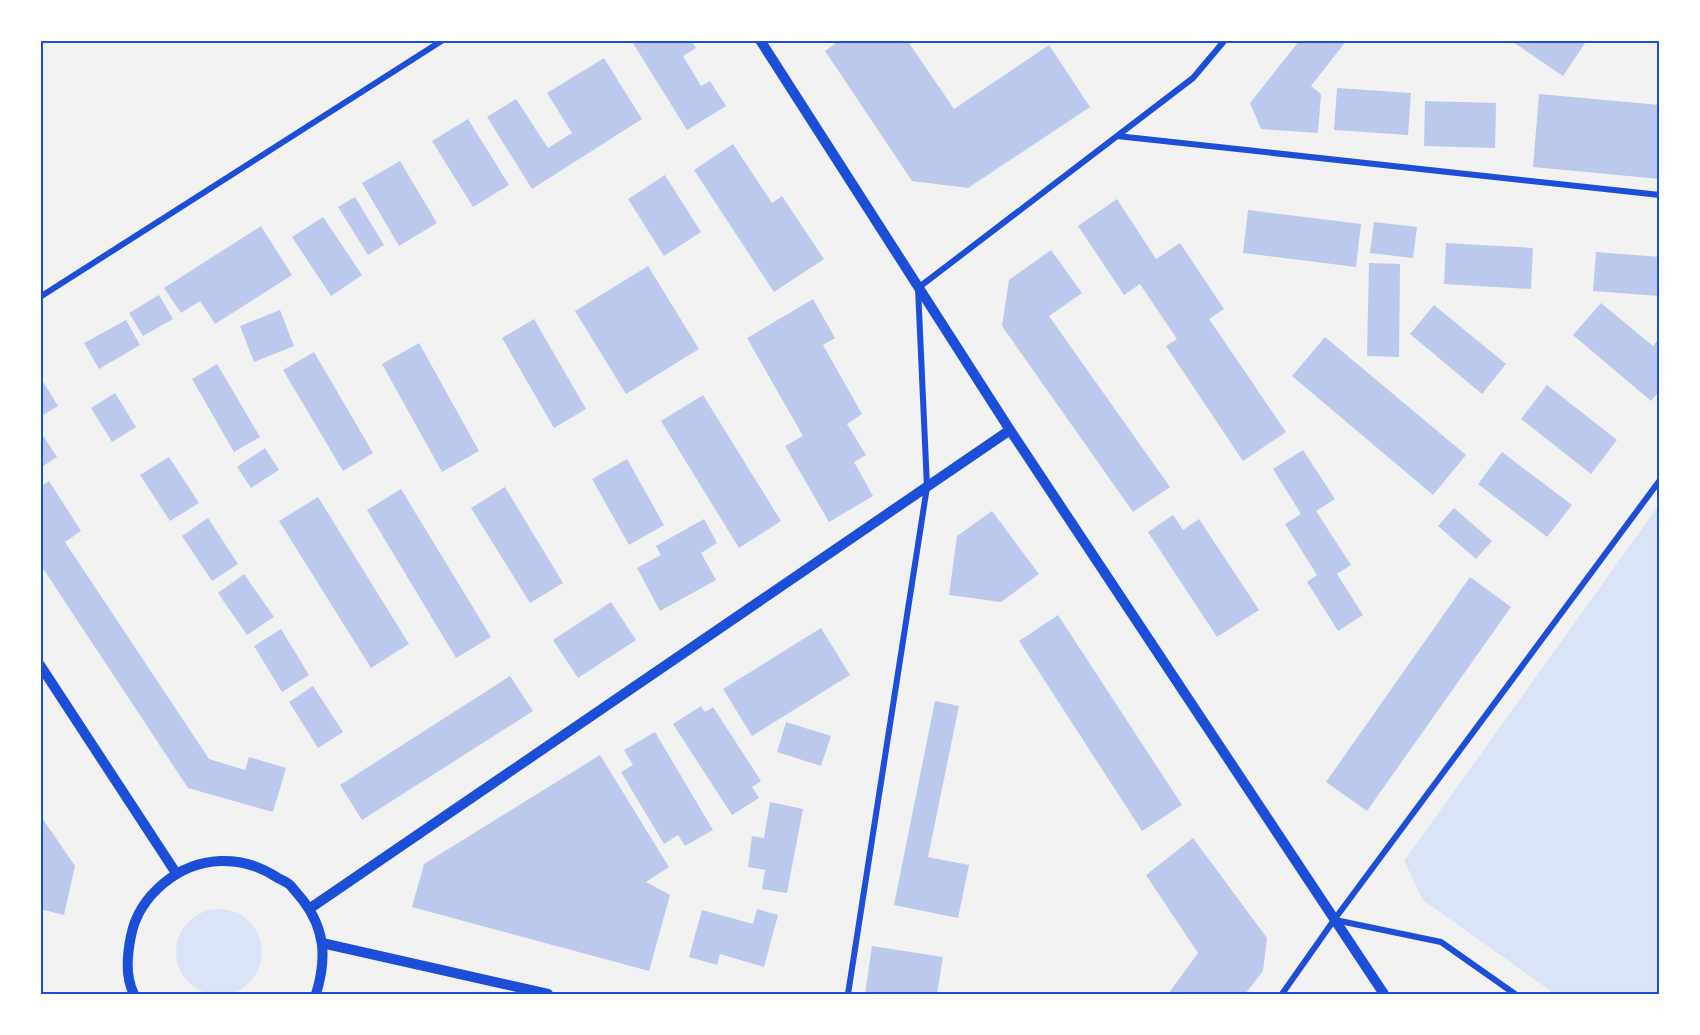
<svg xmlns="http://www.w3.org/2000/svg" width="1700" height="1035" font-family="Montserrat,sans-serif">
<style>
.green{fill:#dbe4f7}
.building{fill:#bdc9ec}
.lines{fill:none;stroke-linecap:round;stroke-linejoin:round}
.minor{stroke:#1d4ed8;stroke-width:6}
.tertiary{stroke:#1d4ed8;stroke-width:10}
.neatline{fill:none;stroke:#1d4ed8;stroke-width:2}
</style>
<rect width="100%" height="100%" fill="#f2f2f2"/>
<path class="green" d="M 1659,505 L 1659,994 L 1555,994 L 1423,900 L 1404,861 Z
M176 952a43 43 0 1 1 86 0a43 43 0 1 1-86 0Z"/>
<path class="building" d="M 631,40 L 691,40 L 696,48 L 683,56 L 701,86 L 710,81 L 726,106 L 687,130 Z
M 840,40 L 907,40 L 954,109 L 1049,45 L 1090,107 L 968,188 L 912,181 L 825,51 Z
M 1300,40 L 1347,40 L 1311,86 L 1321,94 L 1318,133 L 1261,129 L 1250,103 Z
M 1510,40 L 1587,40 L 1563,76 Z
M 604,58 L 642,119 L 532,189 L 487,117 L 516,99 L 548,148 L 572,133 L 547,93 Z
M 1337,88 L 1411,93 L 1408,135 L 1334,130 Z
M 1539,94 L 1660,105 L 1660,179 L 1533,167 Z
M 1425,101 L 1496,103 L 1495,148 L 1424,146 Z
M 468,119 L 509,185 L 473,207 L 432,141 Z
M 733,144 L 772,203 L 782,196 L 824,259 L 774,292 L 694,170 Z
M 400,161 L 437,223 L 399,246 L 362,183 Z
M 665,175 L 701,232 L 664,256 L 628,199 Z
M 355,197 L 384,245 L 368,255 L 338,207 Z
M 1117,199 L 1156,259 L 1180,243 L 1224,309 L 1209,319 L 1286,432 L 1243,461 L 1166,346 L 1177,339 L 1140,284 L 1124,295 L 1078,226 Z
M 1248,210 L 1361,224 L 1356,267 L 1243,253 Z
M 323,217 L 362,275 L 331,296 L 292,237 Z
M 1374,222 L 1417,227 L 1413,258 L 1370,253 Z
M 261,226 L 292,275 L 215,324 L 200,301 L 181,313 L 164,288 Z
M 1446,243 L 1533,248 L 1531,289 L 1444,284 Z
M 1051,250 L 1082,293 L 1049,316 L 1170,487 L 1133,512 L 1002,326 L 1009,280 Z
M 1596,252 L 1660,257 L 1659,296 L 1593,291 Z
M 1369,263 L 1400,264 L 1399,357 L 1367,356 Z
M 648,266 L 699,349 L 626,394 L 575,311 Z
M 159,295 L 173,319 L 143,336 L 129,313 Z
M 813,299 L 835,338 L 823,345 L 862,414 L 847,424 L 866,455 L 854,462 L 873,496 L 829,522 L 785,446 L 803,436 L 747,338 Z
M 1601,303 L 1653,346 L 1660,337 L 1660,390 L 1651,401 L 1573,335 Z
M 1434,305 L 1506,364 L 1482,394 L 1410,334 Z
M 280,310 L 294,346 L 254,362 L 240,326 Z
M 534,319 L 586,409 L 554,428 L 502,338 Z
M 126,320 L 140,345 L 99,369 L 84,343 Z
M 1325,337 L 1466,455 L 1433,495 L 1292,376 Z
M 419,343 L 479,451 L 442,472 L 382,364 Z
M 314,352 L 373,453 L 343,471 L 283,370 Z
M 217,364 L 260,437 L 234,452 L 192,379 Z
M 40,377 L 58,406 L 40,417 Z
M 1547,385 L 1617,440 L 1591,474 L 1521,419 Z
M 115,393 L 136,427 L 112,442 L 91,408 Z
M 703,395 L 781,521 L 739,548 L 661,421 Z
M 40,431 L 57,457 L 40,468 Z
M 265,448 L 279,470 L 251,488 L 237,467 Z
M 1303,450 L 1335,499 L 1316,511 L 1351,565 L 1337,574 L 1363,615 L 1338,631 L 1307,582 L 1317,575 L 1285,524 L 1301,514 L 1273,469 Z
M 1502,452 L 1572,505 L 1547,537 L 1478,484 Z
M 169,457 L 199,503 L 170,521 L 140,475 Z
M 627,459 L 664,525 L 629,545 L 592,479 Z
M 49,481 L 81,531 L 65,542 L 209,759 L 245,770 L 249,757 L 286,768 L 273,812 L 188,788 L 40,564 L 40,487 Z
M 505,487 L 563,583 L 530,603 L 471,508 Z
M 401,489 L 491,637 L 456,658 L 367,510 Z
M 318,497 L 409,644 L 371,668 L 279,521 Z
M 1454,508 L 1492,541 L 1476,559 L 1438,526 Z
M 992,511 L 1039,574 L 1001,602 L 949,595 L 957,536 Z
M 1173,515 L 1183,530 L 1199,519 L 1259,610 L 1217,637 L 1148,532 Z
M 208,518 L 238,564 L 212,581 L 182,536 Z
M 704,519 L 717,543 L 701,553 L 716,580 L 660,611 L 637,568 L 661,555 L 656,546 Z
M 244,574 L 274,617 L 247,635 L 218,593 Z
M 1470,577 L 1511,607 L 1367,811 L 1326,782 Z
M 611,602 L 636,640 L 578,678 L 553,640 Z
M 1058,615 L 1182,805 L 1142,831 L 1019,641 Z
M 821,628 L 850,675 L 752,736 L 723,689 Z
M 281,629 L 309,675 L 282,692 L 254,646 Z
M 510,676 L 533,711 L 362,820 L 340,785 Z
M 313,686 L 343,732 L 318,748 L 289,702 Z
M 935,701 L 959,706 L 928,857 L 969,865 L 958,918 L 894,905 Z
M 701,706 L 705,712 L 713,707 L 761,781 L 752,787 L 759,798 L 732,815 L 673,724 Z
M 786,722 L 831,736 L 821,766 L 777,752 Z
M 655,732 L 713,830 L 685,846 L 678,835 L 664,844 L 621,772 L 633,765 L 624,750 Z
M 600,755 L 669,867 L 646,882 L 670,895 L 649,971 L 412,907 L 424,864 Z
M 770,802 L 803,809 L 787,893 L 762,889 L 765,870 L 748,867 L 752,836 L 764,838 Z
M 40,815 L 75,866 L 64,915 L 40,909 Z
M 1193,838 L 1267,938 L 1263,971 L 1245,994 L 1168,994 L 1198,953 L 1146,875 Z
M 757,909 L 778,915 L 764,967 L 720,954 L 717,965 L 689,957 L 702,910 L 753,924 Z
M 872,946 L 943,957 L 937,994 L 865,994 Z"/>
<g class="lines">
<path class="minor" d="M 1117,136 L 1660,195
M 40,297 L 443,40
M 1335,920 L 1441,942 L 1515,994
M 848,994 L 927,487 L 918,288 L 1193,78 L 1225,40
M 1282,994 L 1334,920 L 1660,480"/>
<path class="tertiary" d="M 760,40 L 1010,430 L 1384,994
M 40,665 L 176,873
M 309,909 L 1010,430
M 322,943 L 548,994
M 134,994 C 125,977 127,955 131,936 C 135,915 147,897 164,883 C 198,855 242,854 278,878 C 282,880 287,882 290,885 C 294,889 298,895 302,899 C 312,912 320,928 322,945 C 324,963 321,978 316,994"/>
</g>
<rect width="1700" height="1035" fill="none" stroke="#ffffff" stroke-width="84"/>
<rect x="42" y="42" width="1616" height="951" class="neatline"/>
</svg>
